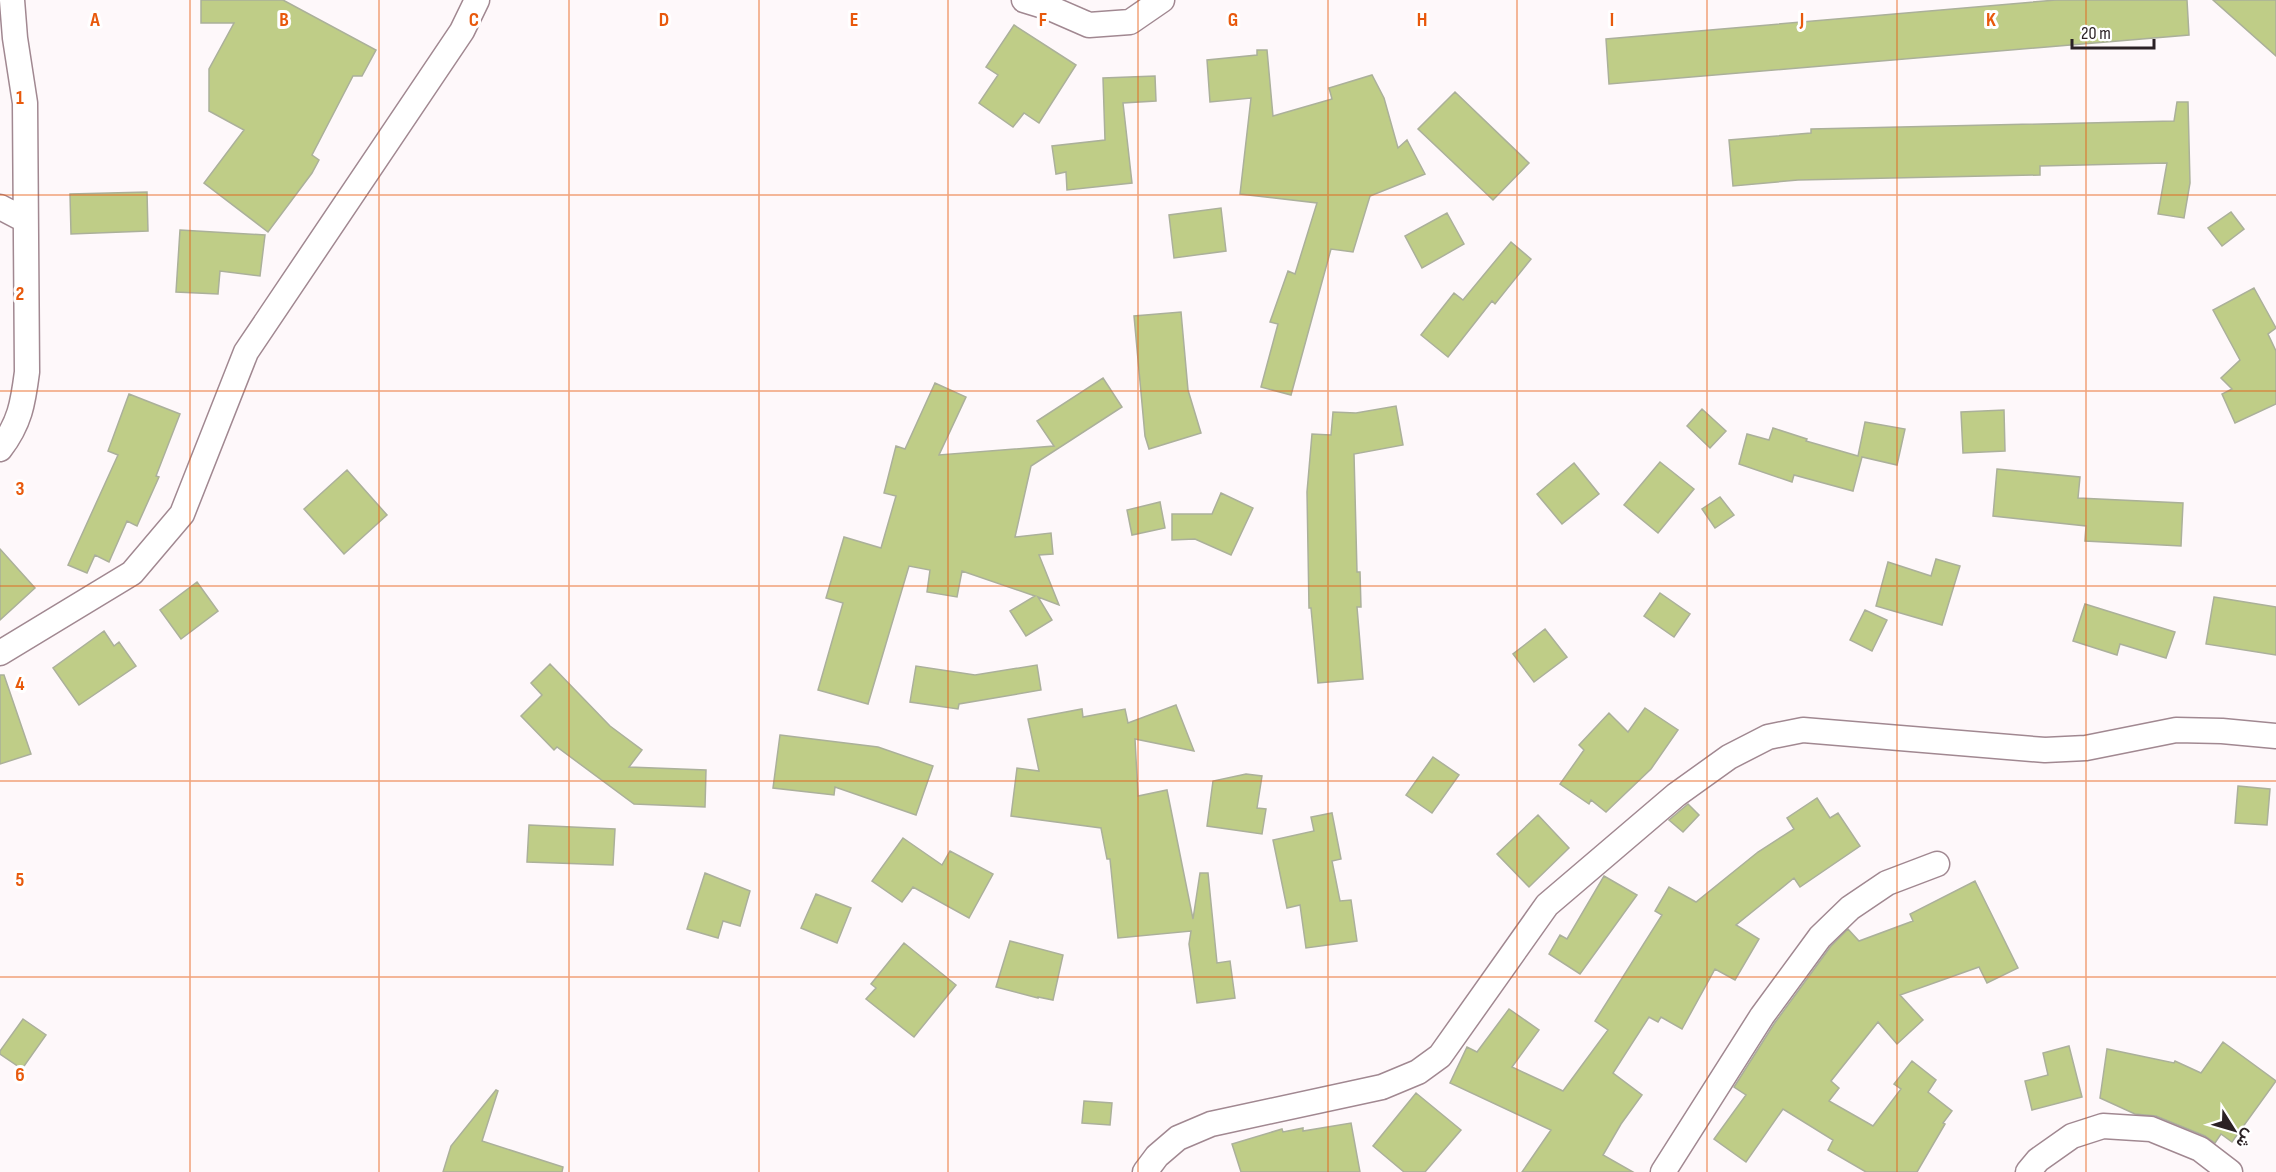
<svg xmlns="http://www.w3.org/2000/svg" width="2276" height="1172" font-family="'Sofia Sans Condensed',Vazirmatn,sans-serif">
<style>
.building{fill:#bfcd87;stroke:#abb09a;stroke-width:1.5}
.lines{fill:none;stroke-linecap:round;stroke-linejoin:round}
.minor-casing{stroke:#a18891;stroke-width:27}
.minor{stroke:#fff;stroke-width:24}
.grid{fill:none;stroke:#e8590c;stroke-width:1.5;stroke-opacity:0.55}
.grid-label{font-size:20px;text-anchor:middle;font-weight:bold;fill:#e8590c;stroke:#fff;stroke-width:6;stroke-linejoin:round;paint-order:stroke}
</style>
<rect width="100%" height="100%" fill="#fef8fa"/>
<path class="building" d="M 201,0 L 283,0 L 376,50 L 362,76 L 353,76 L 312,155 L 319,160 L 312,173 L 268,232 L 204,183 L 244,130 L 209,111 L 209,69 L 234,23 L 201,23 Z
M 2056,0 L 2187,0 L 2189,35 L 1609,84 L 1606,39 Z
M 2213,0 L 2276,0 L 2276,56 Z
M 1014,25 L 1076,65 L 1039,123 L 1024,113 L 1013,127 L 979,103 L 998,75 L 986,67 Z
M 1257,50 L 1267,50 L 1273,116 L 1332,99 L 1329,88 L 1372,75 L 1384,98 L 1398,148 L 1407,140 L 1425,174 L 1370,196 L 1353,252 L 1331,249 L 1291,395 L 1261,387 L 1278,324 L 1270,322 L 1288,271 L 1295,274 L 1317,203 L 1240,194 L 1251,98 L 1210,102 L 1207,60 L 1257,55 Z
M 1155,76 L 1156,101 L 1123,103 L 1132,183 L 1067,190 L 1066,172 L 1056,174 L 1052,146 L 1105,140 L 1103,78 Z
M 1455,92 L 1529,163 L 1493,200 L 1418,129 Z
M 2177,102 L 2188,102 L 2190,183 L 2184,218 L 2158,214 L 2167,163 L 2040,166 L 2040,175 L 1798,180 L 1733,186 L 1729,140 L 1811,133 L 1811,129 L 2174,121 Z
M 147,192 L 148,231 L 71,234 L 70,194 Z
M 1221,208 L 1226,251 L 1174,258 L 1169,215 Z
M 2231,212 L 2244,229 L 2222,246 L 2208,228 Z
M 1447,213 L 1464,244 L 1422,268 L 1405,236 Z
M 180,230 L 265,235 L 260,276 L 220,271 L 218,294 L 176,292 Z
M 1511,242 L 1531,259 L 1495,304 L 1492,301 L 1448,357 L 1421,335 L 1454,293 L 1463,300 Z
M 2254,288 L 2276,328 L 2268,334 L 2276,351 L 2276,404 L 2235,423 L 2222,394 L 2232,389 L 2221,378 L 2240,360 L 2213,310 Z
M 1181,312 L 1188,390 L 1201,433 L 1149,449 L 1145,436 L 1134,316 Z
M 1103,378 L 1122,407 L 1031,466 L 1015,537 L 1051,533 L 1053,554 L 1039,555 L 1059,605 L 1038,597 L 1052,620 L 1026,636 L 1010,611 L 1035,596 L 962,571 L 957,597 L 927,592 L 930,570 L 909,566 L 868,704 L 818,690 L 843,603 L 826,598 L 844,537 L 881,548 L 896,496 L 884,493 L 896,446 L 905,449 L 935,383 L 966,397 L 939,455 L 1054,446 L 1037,421 Z
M 129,394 L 180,414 L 156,476 L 159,477 L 137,526 L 127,521 L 109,562 L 95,555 L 87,573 L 68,565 L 118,455 L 108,451 Z
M 1396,406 L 1403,445 L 1354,454 L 1357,572 L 1360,572 L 1361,607 L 1357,607 L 1363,679 L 1318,683 L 1311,608 L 1309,608 L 1307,492 L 1312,434 L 1331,435 L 1333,412 L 1356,413 Z
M 1702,409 L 1726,431 L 1710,448 L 1687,426 Z
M 2004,410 L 2005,451 L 1963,453 L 1961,412 Z
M 1865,422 L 1905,429 L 1897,465 L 1862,457 L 1853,491 L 1794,475 L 1792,482 L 1739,464 L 1747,434 L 1769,440 L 1773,428 L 1807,439 L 1806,441 L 1858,456 Z
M 1660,462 L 1694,489 L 1658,533 L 1624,505 Z
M 1574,463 L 1599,494 L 1562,524 L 1537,494 Z
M 1997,469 L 2080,477 L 2078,498 L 2183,503 L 2181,546 L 2085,541 L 2086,526 L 1993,516 Z
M 347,470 L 387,515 L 344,554 L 304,509 Z
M 1221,493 L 1253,508 L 1231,555 L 1195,539 L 1172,540 L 1172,514 L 1212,514 Z
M 1720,497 L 1734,515 L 1715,528 L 1702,509 Z
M 1160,502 L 1165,528 L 1132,535 L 1127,510 Z
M 0,549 L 35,588 L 0,620 Z
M 1936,559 L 1960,566 L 1942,625 L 1876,606 L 1888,562 L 1931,576 Z
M 197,582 L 218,611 L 181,639 L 160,610 Z
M 1660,593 L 1690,614 L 1674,637 L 1644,616 Z
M 2214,597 L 2276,607 L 2276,655 L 2206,644 Z
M 2085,604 L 2175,632 L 2166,658 L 2120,644 L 2117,655 L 2073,641 Z
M 1865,610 L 1887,620 L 1872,651 L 1850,640 Z
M 1545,629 L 1567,657 L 1534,682 L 1513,654 Z
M 104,631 L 114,646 L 119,642 L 136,666 L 79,705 L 53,668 Z
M 550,664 L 610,726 L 642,750 L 629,767 L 706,770 L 705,807 L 634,804 L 557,747 L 554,750 L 521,716 L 542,695 L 531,683 Z
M 1037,665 L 1041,690 L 959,704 L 958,709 L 910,702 L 916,666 L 975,675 Z
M 0,675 L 4,675 L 31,754 L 0,764 Z
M 1176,705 L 1194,751 L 1135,739 L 1138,796 L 1167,790 L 1193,919 L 1200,873 L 1208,873 L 1217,963 L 1230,961 L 1235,998 L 1197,1003 L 1189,944 L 1191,931 L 1118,938 L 1110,859 L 1107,859 L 1101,828 L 1011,816 L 1017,768 L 1039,771 L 1028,719 L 1082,709 L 1083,717 L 1125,709 L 1128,723 Z
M 1645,708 L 1678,730 L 1651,769 L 1606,812 L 1591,800 L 1589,804 L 1560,784 L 1584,750 L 1579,745 L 1609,713 L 1628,732 Z
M 780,735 L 878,747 L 933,766 L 916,815 L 835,787 L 834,795 L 773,788 Z
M 1433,757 L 1459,775 L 1432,813 L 1406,795 Z
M 1246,774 L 1262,776 L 1257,808 L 1266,809 L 1262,834 L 1207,826 L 1213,781 Z
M 2238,786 L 2270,789 L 2267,825 L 2235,823 Z
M 1817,798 L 1830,818 L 1838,813 L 1860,846 L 1800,887 L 1794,878 L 1736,925 L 1759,939 L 1735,980 L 1715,969 L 1682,1029 L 1661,1017 L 1658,1022 L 1649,1017 L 1613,1073 L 1642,1095 L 1621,1124 L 1603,1155 L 1633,1172 L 1522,1172 L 1551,1130 L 1450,1083 L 1467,1047 L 1477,1052 L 1509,1009 L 1539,1030 L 1512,1067 L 1563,1091 L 1608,1030 L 1595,1021 L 1662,915 L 1655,911 L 1669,887 L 1696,902 L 1758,852 L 1794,829 L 1787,818 Z
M 1688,804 L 1699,815 L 1683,832 L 1669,820 Z
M 1332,813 L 1341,859 L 1332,861 L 1340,901 L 1351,900 L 1357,941 L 1306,948 L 1300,905 L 1287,908 L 1273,840 L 1314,831 L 1311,817 Z
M 1538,815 L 1569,848 L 1529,887 L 1497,854 Z
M 529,825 L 615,829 L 613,865 L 527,862 Z
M 903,838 L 942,865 L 950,851 L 993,874 L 969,918 L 913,887 L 902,902 L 872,881 Z
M 705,873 L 750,891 L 740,926 L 723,921 L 718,938 L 687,929 Z
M 1604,876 L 1637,895 L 1580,974 L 1549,954 L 1560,935 L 1567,939 Z
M 1975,881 L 2018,968 L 1987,983 L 1979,967 L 1900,995 L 1923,1020 L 1897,1044 L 1878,1022 L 1831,1081 L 1839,1088 L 1829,1101 L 1873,1126 L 1901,1089 L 1894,1084 L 1912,1061 L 1936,1080 L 1928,1092 L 1952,1111 L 1943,1123 L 1945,1124 L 1917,1172 L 1866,1172 L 1828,1150 L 1833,1140 L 1783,1109 L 1746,1162 L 1714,1139 L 1746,1095 L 1734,1087 L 1774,1024 L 1831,946 L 1848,929 L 1859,941 L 1913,921 L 1910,914 Z
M 816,894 L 851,908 L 837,943 L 801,928 Z
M 1010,941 L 1063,955 L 1053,1000 L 1038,997 L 1038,998 L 996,987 Z
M 904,943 L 956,985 L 914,1037 L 866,999 L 876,988 L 871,984 Z
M 23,1019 L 46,1035 L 22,1069 L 0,1054 L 0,1051 Z
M 2223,1042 L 2276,1081 L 2232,1142 L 2221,1134 L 2215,1143 L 2205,1136 L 2156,1116 L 2135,1114 L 2100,1098 L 2107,1049 L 2174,1063 L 2175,1061 L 2201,1073 Z
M 2069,1046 L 2082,1097 L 2032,1110 L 2025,1081 L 2048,1075 L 2043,1053 Z
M 496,1090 L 498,1091 L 482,1141 L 563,1167 L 562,1172 L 443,1172 L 451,1146 Z
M 1416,1093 L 1461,1130 L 1425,1172 L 1404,1172 L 1373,1146 Z
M 1084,1101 L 1112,1103 L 1110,1125 L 1082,1123 Z
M 1351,1123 L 1360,1172 L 1241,1172 L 1232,1144 L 1282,1129 L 1283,1132 L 1303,1128 L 1303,1131 Z"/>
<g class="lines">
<g class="minor-casing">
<path id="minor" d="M 1024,0 L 1050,8 L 1089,25 L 1130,22 L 1162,0
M 0,207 L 25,220
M 0,449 C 20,423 23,403 27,372 L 25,103 L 15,38 L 12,0
M 0,653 L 132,573 L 182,514 L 246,352 L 462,31 L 477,0
M 1145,1172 L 1157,1156 L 1178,1138 L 1211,1124 L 1382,1087 L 1418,1072 L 1440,1056 L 1547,905 L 1676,795 L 1729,757 L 1768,737 L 1803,730 L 2045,750 L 2086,748 L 2176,730 L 2222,731 L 2276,736
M 1663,1172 L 1762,1016 L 1820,937 L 1850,908 L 1887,883 L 1937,864
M 2028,1172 L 2038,1160 L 2072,1136 L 2103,1126 L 2151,1129 L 2200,1149 L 2230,1172"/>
</g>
<use href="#minor" class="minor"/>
</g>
<path class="grid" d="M 190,0 L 190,1172M 379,0 L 379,1172M 569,0 L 569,1172M 759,0 L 759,1172M 948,0 L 948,1172M 1138,0 L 1138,1172M 1328,0 L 1328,1172M 1517,0 L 1517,1172M 1707,0 L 1707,1172M 1897,0 L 1897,1172M 2086,0 L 2086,1172M 0,195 L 2276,195M 0,391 L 2276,391M 0,586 L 2276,586M 0,781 L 2276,781M 0,977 L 2276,977"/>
<g class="grid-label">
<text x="95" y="26">A</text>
<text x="284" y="26">B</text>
<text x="474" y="26">C</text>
<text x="664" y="26">D</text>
<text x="854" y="26">E</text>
<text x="1043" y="26">F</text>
<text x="1233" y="26">G</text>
<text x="1422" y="26">H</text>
<text x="1612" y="26">I</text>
<text x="1802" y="26">J</text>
<text x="1991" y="26">K</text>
<text x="20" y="104">1</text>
<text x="20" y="300">2</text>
<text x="20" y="495">3</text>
<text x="20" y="690">4</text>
<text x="20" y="886">5</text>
<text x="20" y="1081">6</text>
</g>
<g transform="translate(2234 1130) rotate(127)" stroke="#ffffff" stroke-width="4.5" paint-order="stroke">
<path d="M0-4.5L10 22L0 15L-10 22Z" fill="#2b2125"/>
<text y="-9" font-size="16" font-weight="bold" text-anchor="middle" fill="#2b2125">ش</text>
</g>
<path d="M2072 39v9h82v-9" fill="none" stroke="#2b2125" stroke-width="3"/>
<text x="2081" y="39" font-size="18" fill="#2b2125" stroke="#ffffff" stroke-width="4.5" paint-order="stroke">20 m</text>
</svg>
